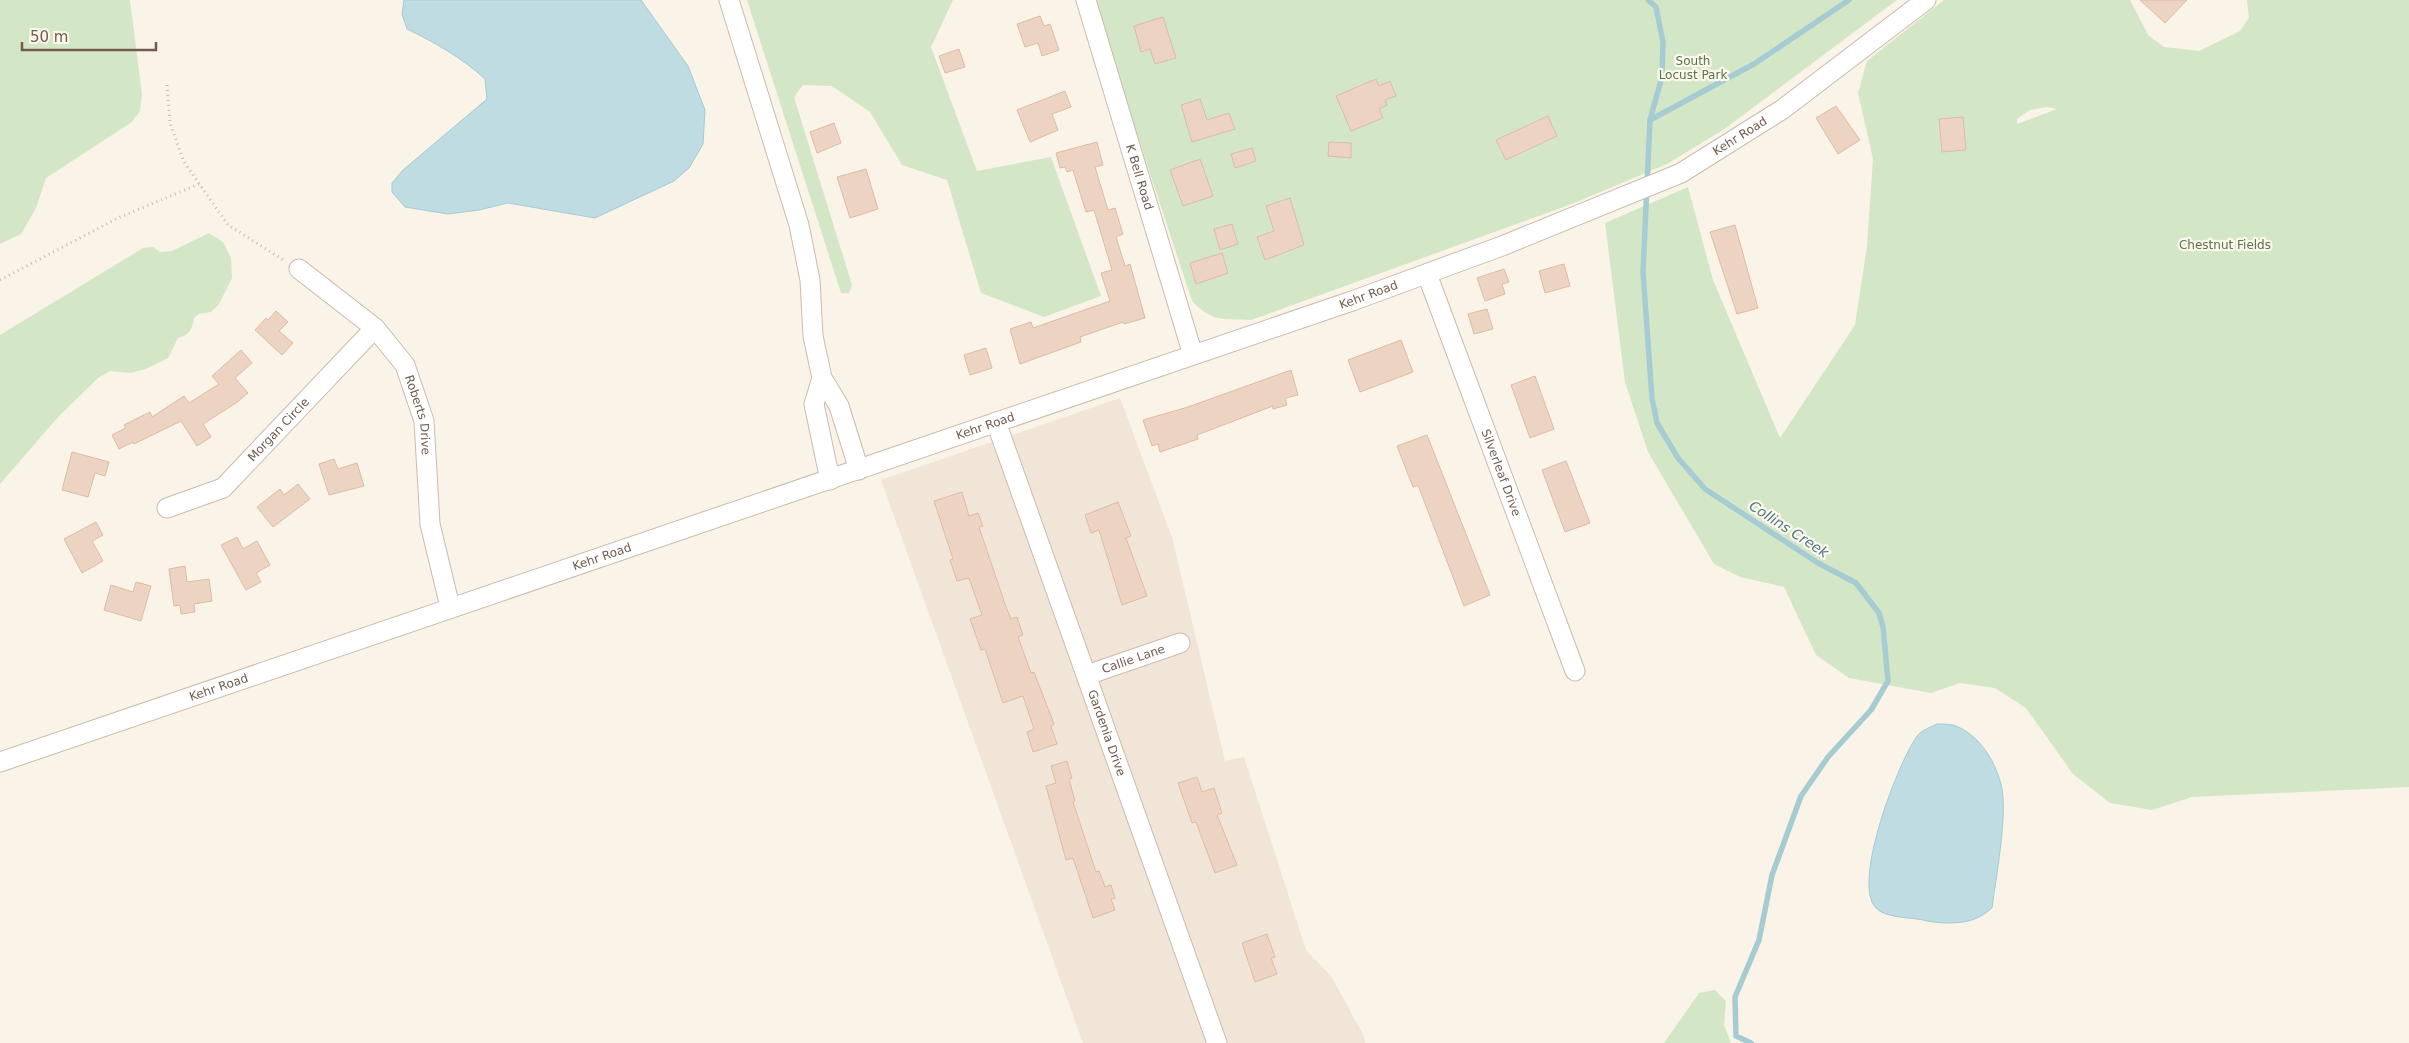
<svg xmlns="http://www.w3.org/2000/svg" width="2409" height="1043" font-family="'DejaVu Sans',sans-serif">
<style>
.residential{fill:#f1e5d7}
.green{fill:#d3e7c7;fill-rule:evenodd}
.water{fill:#bedce2;stroke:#a5cbd3}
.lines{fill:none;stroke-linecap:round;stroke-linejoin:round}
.stream{stroke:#a5cbd3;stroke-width:5.5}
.building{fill:#edd4c2;stroke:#debba3}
.minor-casing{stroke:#cbbbae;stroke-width:21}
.path{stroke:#d2b7a5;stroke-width:3;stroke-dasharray:1 4;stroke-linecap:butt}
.minor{stroke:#fff;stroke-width:19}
.labels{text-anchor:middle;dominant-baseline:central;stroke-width:4.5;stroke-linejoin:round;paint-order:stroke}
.park-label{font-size:12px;fill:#547747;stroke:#fdf7ee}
.street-label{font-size:12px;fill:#725b4e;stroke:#fdf7ee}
.water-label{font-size:14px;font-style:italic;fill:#4a7983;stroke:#fdf7ee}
</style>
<rect width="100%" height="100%" fill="#faf3e7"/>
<path class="residential" d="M 1120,398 L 1172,537 L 1225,761 L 1244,757 L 1306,950 L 1331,976 L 1364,1036 L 1365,1043 L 1083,1043 L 881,480 Z"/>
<path class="green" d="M 0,0 L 130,0 L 142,95 L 140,111 L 132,122 L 46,178 L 36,208 L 21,234 L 0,244 Z
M 747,0 L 953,0 L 931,47 L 977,171 L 1051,157 L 1101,296 L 1044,317 L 981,293 L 947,180 L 902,165 L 870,112 L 832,86 L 803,85 L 794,97 L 852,285 L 849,293 L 841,293 Z
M 1093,0 L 1897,0 L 1723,130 L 1667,164 L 1572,204 L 1251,320 C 1225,319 1211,322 1192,301 Z
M 1944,0 L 2130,0 L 2148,35 L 2164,47 L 2199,51 L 2240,31 L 2249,18 L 2247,0 L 2409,0 L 2409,787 L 2192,797 L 2152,810 L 2110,803 L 2073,774 L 2026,708 L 1995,688 L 1960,683 L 1931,693 L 1849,678 L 1816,655 L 1784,587 L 1740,577 L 1714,564 L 1648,452 L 1625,382 L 1605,223 L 1688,187 L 1713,280 L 1780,438 L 1855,325 L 1867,246 L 1873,159 L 1858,93 L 1867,61 ZM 2047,107 L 2057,109 L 2017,124 L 2017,119 L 2030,110 Z
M 209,233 L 223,242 L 231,258 L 232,278 L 219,304 L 211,312 L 199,314 L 194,318 C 192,329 190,335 178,338 L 168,358 L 146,369 L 130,373 L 110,371 L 98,378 L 59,416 L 0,484 L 0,335 L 143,248 L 153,247 L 160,252 L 172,251 Z
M 1715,990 L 1726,1001 L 1724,1025 L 1731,1043 L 1664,1043 L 1699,993 Z"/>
<path class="water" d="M 404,0 L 641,0 L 688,66 L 705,110 L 703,144 L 689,168 L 674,181 L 595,218 L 508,203 L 479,210 L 448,214 L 405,207 L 392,192 L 392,183 L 403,170 L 487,99 L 485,79 C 462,58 436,43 407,29 L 402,14 Z
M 1937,724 C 1943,724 1951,724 1956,726 C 1981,736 1997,764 2002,789 C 2007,819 1996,877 1992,908 C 1988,911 1984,915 1979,917 C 1965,925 1938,924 1923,920 C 1908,917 1885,918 1876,908 C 1851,884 1899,759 1918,735 C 1922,730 1931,727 1937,724 Z"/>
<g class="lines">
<path class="stream" d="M 1648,0 L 1656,7 L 1663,42 L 1662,77 L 1650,120 L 1643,272 L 1652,398 L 1657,423 L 1678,458 L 1705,489 L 1818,563 L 1856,583 L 1879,613 L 1883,627 L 1888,681 L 1871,710 L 1828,757 L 1801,796 L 1772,875 L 1759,940 L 1735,997 L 1736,1036 L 1751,1043
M 1650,120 L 1754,64 L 1849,0"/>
</g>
<path class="building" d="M 2140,0 L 2187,0 L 2165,23 Z
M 1040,16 L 1044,26 L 1050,24 L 1059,50 L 1042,56 L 1038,43 L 1025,47 L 1017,24 Z
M 1163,17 L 1176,58 L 1155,64 L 1150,49 L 1141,52 L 1134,26 Z
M 959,49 L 965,67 L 945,73 L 939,56 Z
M 1376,79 L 1379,86 L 1390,81 L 1396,96 L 1385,100 L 1387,105 L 1379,109 L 1383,118 L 1351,131 L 1336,96 Z
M 1065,91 L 1071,107 L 1052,114 L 1058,130 L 1030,142 L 1017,110 Z
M 1200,99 L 1207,120 L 1229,113 L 1235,129 L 1192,142 L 1181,105 Z
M 1836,106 L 1860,140 L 1838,154 L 1816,118 Z
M 1548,116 L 1557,136 L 1506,160 L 1496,140 Z
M 1963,117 L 1966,150 L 1942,152 L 1939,119 Z
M 834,123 L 841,143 L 817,153 L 810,132 Z
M 1097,142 L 1103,165 L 1095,167 L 1108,210 L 1115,208 L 1123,234 L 1116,237 L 1125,266 L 1130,264 L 1145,318 L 1124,324 L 1123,322 L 1080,337 L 1081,342 L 1020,364 L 1010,329 L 1031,322 L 1033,328 L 1110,301 L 1101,273 L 1112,270 L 1094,210 L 1086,212 L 1073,170 L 1067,172 L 1065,167 L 1060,168 L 1056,153 Z
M 1329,142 L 1351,143 L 1351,158 L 1328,156 Z
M 1252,148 L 1256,161 L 1235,168 L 1231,154 Z
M 1200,159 L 1213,196 L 1183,206 L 1170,170 Z
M 866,169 L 878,209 L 850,218 L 837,177 Z
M 1290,198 L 1304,245 L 1265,260 L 1257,237 L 1274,231 L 1266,206 Z
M 1232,224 L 1238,244 L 1220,250 L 1214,229 Z
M 1735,225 L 1758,308 L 1737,314 L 1710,232 Z
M 1222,253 L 1228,273 L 1196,284 L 1190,263 Z
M 1564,264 L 1570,286 L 1545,293 L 1539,271 Z
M 1504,269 L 1509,282 L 1502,284 L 1505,294 L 1485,301 L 1477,278 Z
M 1487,309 L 1493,329 L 1474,334 L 1468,314 Z
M 276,311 L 288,322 L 279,331 L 293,343 L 282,355 L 255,330 L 266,318 L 268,320 Z
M 1401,340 L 1413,372 L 1360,392 L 1348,360 Z
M 986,348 L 992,368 L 970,375 L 964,355 Z
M 241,350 L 252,363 L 235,378 L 248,393 L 236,403 L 203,424 L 211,437 L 197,446 L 181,421 L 134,444 L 133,442 L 119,449 L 112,435 L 126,428 L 124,425 L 150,412 L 152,417 L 184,396 L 189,403 L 219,384 L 212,376 Z
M 1291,370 L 1298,395 L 1285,398 L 1287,405 L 1273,409 L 1273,406 L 1197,435 L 1198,439 L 1160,452 L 1158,444 L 1152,446 L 1143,420 L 1188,407 Z
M 1535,376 L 1554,429 L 1530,438 L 1511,385 Z
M 1427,435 L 1490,595 L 1464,606 L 1418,485 L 1413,487 L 1397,446 Z
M 72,452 L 109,462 L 105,476 L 95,473 L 88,497 L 62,490 Z
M 334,459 L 338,469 L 357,463 L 364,486 L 329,495 L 319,464 Z
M 1566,461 L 1590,523 L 1565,532 L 1542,470 Z
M 298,484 L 310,499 L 273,527 L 257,507 L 280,489 L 284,495 Z
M 962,492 L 969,516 L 978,513 L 983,526 L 979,527 L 1006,607 L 1011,619 L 1017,617 L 1023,635 L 1018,637 L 1031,673 L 1034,672 L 1054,724 L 1051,726 L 1057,744 L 1033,752 L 1027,732 L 1034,729 L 1023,696 L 1003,703 L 985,649 L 981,650 L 970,619 L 982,615 L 969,578 L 957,581 L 950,560 L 953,559 L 934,501 Z
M 1118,502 L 1131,536 L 1126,538 L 1147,596 L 1122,605 L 1099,530 L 1091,533 L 1085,515 Z
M 96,522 L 103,535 L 92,541 L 103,561 L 82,573 L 64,539 Z
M 237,537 L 243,549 L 257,541 L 270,565 L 256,573 L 261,582 L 246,590 L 221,545 Z
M 185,566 L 187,582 L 209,579 L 212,601 L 194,604 L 195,612 L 181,614 L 180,605 L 174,606 L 169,569 Z
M 136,582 L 151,586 L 141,621 L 104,610 L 111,585 L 133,592 Z
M 1067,761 L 1072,778 L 1069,779 L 1075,801 L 1073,802 L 1096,872 L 1099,871 L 1105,887 L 1111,885 L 1115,898 L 1111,899 L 1115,910 L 1093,918 L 1073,858 L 1066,860 L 1046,786 L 1056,783 L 1051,766 Z
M 1197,777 L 1202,792 L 1214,788 L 1222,813 L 1217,815 L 1237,865 L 1215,873 L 1196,822 L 1192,823 L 1178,783 Z
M 1267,934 L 1275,957 L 1271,958 L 1277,974 L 1255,982 L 1242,943 Z"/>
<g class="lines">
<g class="minor-casing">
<g id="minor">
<path d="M 729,0 L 799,225 L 810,280 L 813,336 L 822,378 L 839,406 L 859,470"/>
<path id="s1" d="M 1086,0 L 1193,355"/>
<path id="s2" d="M 299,269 L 375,328 L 405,365 L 424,421 L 430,524 L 450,607"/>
<path id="s3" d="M 1427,274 L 1575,671"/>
<path d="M 822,378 L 814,404 L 830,480"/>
<path id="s4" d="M 996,422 L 1217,1043"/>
<path id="s5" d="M 167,508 L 223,488 L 375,328"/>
<path id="s6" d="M 1087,675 L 1180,643"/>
<path id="s7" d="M 0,762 L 1352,301 L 1502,246 L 1681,173 L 1783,109 L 1926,0"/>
</g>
</g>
<path class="path" d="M 167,85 L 170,123 L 184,162 L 228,225 L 285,261
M 0,280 L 118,218 L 199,184"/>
<use href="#minor" class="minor"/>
</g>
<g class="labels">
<g class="park-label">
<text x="1693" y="61">South<tspan x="1693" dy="14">Locust Park</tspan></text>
<text x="2225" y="245">Chestnut Fields</text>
</g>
<g class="street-label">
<text stroke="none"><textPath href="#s7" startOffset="1851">Kehr Road</textPath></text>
<text stroke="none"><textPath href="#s1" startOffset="185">K Bell Road</textPath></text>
<text stroke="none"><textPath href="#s7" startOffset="1446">Kehr Road</textPath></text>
<text stroke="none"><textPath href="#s2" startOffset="196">Roberts Drive</textPath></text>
<text stroke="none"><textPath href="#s7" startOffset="1041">Kehr Road</textPath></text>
<text stroke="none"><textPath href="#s5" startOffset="140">Morgan Circle</textPath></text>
<text stroke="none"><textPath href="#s3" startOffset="212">Silverleaf Drive</textPath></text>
<text stroke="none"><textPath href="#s7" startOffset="636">Kehr Road</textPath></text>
<text stroke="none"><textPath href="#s6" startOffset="49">Callie Lane</textPath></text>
<text stroke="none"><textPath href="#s7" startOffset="231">Kehr Road</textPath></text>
<text stroke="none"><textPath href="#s4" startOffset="330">Gardenia Drive</textPath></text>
</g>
<g class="water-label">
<text transform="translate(1789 529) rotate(33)">Collins Creek</text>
</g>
</g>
<path d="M22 42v8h134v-8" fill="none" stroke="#725b4e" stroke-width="2.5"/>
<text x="30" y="42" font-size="15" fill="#725b4e" stroke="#fdf7ee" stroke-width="4" paint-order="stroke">50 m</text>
</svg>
